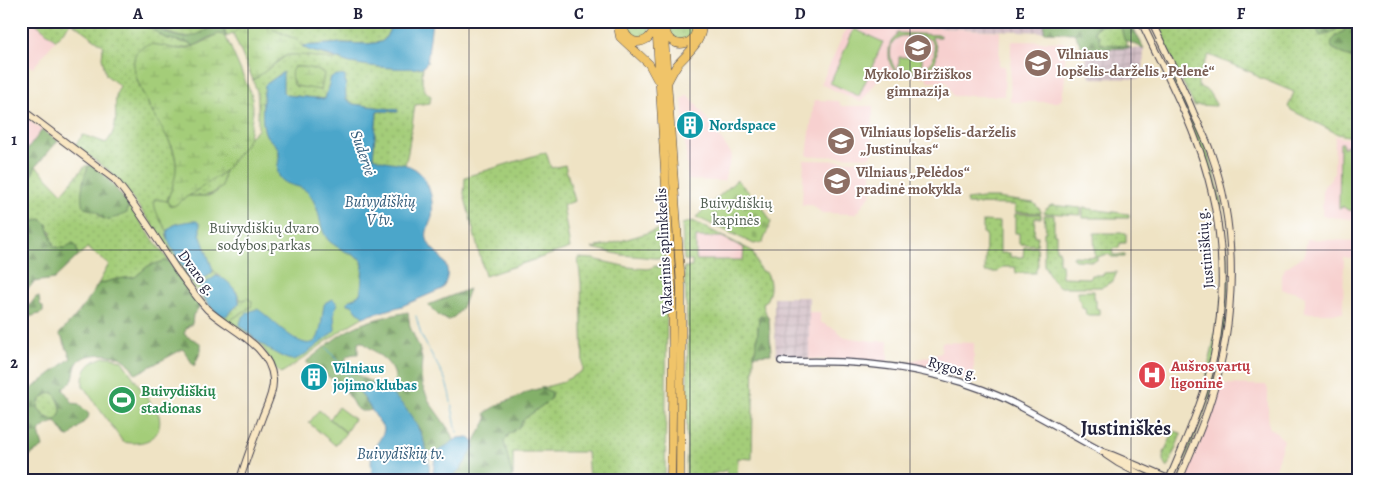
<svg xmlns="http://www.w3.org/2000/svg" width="1379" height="501" font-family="Alegreya,serif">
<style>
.built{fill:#f7d0cf}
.industrial{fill:url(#industrial-grid)}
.grass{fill:url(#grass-dots);stroke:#63785a;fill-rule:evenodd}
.forest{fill:url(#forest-firs);stroke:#526952;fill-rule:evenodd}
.wetland{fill:url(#wetland-marsh);stroke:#63785a}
.cemetery{fill:url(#cemetery-stones);stroke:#63785a}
.park{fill:#a4cd79;stroke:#63785a;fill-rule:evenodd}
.water{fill:#4ca6ca;stroke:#376482}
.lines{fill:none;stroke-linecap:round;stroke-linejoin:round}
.stream{stroke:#4ca6ca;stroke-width:1}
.tertiary-casing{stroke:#413f50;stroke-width:8}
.secondary-casing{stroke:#413f50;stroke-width:8}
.trunk-casing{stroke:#413f50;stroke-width:9}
.tertiary{stroke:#fff;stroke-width:5.5}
.secondary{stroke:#f9e7c3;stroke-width:6}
.trunk{stroke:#f0c469;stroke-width:8}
.grid{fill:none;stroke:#22223b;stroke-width:1;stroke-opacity:0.55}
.labels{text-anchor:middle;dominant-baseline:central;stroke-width:4;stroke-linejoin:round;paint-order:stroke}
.education-label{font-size:15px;font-weight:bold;fill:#785e54;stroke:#fff;text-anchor:start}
.culture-label{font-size:15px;font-weight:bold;fill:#0d838f;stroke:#fff;text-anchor:start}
.park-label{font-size:15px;fill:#505e51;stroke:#fff}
.street-label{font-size:15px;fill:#22223b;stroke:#fff}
.health-label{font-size:15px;font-weight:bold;fill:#be3a42;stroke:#fff;text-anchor:start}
.leisure-label{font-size:15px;font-weight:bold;fill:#27864d;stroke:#fff;text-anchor:start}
.water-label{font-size:16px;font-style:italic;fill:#355d7b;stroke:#fff}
.district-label{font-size:20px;font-weight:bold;fill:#22223b;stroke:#fff}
.neatline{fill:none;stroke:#22223b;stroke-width:2}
.grid-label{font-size:16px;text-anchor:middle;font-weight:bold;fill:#22223b}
</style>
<defs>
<pattern id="industrial-grid" width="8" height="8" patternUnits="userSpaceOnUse" patternTransform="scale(1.25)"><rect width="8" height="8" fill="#d2bec5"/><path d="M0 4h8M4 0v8" fill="none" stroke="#b4a3aa"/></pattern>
<pattern id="grass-dots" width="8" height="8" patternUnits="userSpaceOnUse" patternTransform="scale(1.25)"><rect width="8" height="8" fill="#a4cd79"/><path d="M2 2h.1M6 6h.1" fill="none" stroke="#8db06a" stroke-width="1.8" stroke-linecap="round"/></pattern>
<pattern id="forest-firs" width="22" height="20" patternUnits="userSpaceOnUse" patternTransform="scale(1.25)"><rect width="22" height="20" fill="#83b069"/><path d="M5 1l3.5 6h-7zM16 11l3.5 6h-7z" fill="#6b8f58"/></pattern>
<pattern id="wetland-marsh" width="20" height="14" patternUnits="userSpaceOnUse" patternTransform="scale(1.25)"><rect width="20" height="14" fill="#a4cd79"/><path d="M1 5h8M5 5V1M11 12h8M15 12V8" fill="none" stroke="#8db06a"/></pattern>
<pattern id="cemetery-stones" width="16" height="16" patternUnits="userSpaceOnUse" patternTransform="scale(1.25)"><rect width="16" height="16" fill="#a4cd79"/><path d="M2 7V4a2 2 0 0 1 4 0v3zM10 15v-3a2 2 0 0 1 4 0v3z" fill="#8db06a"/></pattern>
</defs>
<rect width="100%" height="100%" fill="#fff"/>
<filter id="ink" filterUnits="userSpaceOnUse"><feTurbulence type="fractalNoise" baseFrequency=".02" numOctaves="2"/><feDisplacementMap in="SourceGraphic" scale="10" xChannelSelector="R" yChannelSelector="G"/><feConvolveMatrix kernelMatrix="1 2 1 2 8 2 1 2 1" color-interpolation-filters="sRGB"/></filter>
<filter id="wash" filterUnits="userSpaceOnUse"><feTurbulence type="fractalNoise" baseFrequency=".0096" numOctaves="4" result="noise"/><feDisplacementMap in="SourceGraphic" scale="20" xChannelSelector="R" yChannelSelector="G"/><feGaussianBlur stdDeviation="1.12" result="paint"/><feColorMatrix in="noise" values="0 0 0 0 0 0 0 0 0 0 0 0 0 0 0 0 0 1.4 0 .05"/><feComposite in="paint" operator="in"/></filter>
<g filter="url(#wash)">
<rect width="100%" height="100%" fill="#efe3c4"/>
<path class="built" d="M 31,21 L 33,21 L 56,40 L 33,68 L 21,59 L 21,33 Z
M 848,24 L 1000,31 L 999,66 L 1005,66 L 1004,96 L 953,96 L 947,82 L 927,82 L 927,77 L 881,76 L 861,102 L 821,84 Z
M 1013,41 L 1063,42 L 1065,43 L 1065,78 L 1062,99 L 1058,102 L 1010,102 L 1011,44 Z
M 688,95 L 702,112 L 732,155 L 724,181 L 688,180 L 682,99 Z
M 814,100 L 839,101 L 841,106 L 873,106 L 872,154 L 870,157 L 807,156 Z
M 21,114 L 42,130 L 21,158 Z
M 1335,136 L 1358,141 L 1358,220 L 1322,216 L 1323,188 L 1334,174 Z
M 864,159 L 869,159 L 869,164 L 871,168 L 871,194 L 860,208 L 860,211 L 856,211 L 856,214 L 822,213 L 812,205 L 802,205 L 804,160 L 864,161 Z
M 696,236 L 722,237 L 744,248 L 743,261 L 696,260 Z
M 1307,239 L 1358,241 L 1358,258 L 1344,258 L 1343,313 L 1305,313 L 1305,297 L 1294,291 L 1286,291 L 1282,289 L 1282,275 L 1285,268 L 1304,256 Z
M 809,312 L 820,312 L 820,322 L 835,329 L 844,337 L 873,341 L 888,341 L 888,362 L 848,360 L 809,359 Z
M 942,342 L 974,343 L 974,383 L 947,374 L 912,366 L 911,361 L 941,353 Z
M 1218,384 L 1266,385 L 1268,390 L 1268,411 L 1269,427 L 1284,440 L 1274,471 L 1273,480 L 1189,480 L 1186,477 L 1186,470 L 1194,458 L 1212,413 L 1211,407 Z"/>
<path class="industrial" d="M 852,21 L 1045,21 L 1044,32 L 885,26 Z
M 1131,48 L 1144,49 L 1143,76 L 1139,79 L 1090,78 L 1083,49 Z
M 774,297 L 809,297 L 809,359 L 782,359 L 776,354 L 774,316 Z"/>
<path class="grass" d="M 33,21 L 140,21 L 165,38 L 191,44 L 194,46 L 177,49 L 155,45 L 137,80 C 141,89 145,99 150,108 C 162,130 179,149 176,175 C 174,185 170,192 167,201 L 154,199 L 160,220 L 168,232 L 166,236 L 212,272 L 213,270 L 218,276 L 216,276 L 226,316 L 239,304 L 240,299 L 244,300 L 247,298 L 252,301 L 251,307 L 232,319 L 230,324 L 213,311 L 201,297 L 185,275 L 153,226 L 121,183 L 108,170 L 75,145 L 82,136 L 84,135 L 106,143 C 124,123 109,104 120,86 L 106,75 L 102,58 L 103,46 L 100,43 L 71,22 L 56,40 Z
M 150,21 L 394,21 L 385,39 L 381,42 L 367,44 L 342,43 L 302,46 L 297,40 L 263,25 L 237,30 L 233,34 L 226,37 L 226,34 L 216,23 C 212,27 208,31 203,33 C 185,43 164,33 150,21 Z
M 625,21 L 650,21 C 651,35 644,41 631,37 Z
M 668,21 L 694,21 L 693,35 L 684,42 L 673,39 L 668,30 Z
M 1154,21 L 1318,21 L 1317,24 L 1334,32 L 1340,26 L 1343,27 L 1345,29 L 1344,31 L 1336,36 L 1332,48 L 1358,62 L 1358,138 L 1338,134 L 1291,110 L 1288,107 L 1294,92 L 1258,77 L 1253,73 L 1209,55 L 1198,76 L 1198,86 L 1208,91 L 1216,104 L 1216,106 L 1197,105 L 1194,106 Z
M 1114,22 L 1121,27 L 1127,46 L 1100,44 L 1095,33 L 1096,27 Z
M 298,54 L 336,60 L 337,59 C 353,65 406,71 423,67 C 422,79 420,89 431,96 L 430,103 L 415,105 L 408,152 L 405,165 L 382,162 L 373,158 L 377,112 L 381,111 L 397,112 L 398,110 L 352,104 L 346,99 L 331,77 L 325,99 L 286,95 L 283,92 L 282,73 L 265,85 L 263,103 L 259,103 L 258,104 L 257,92 L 253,80 L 287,55 ZM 294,67 C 304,66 315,69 324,73 L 321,89 L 295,86 L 292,80 Z
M 1171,72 L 1173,73 L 1205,144 L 1211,162 L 1222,206 L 1220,206 L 1213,178 L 1169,73 Z
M 546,152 L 551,168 L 565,165 L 575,201 L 563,205 L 570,248 L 485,276 L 464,194 L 465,177 Z
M 90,165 L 87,168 L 85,208 L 96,211 L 101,218 L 129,208 L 128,205 L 169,261 L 148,266 L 135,277 L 117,279 L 98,284 L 109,264 L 87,248 L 78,256 L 76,246 L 64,248 L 54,247 L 51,239 L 51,232 L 41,219 L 21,226 L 21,189 L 26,186 L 36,166 L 62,193 L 85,166 Z
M 224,172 L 222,187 C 210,197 203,196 188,196 Z
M 982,198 L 997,198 L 1034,203 L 1041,211 L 1041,213 L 1015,212 L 1015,205 L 967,204 L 966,200 Z
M 1051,205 L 1081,208 L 1081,215 L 1044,213 L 1044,211 Z
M 1083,208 L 1129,214 L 1129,218 L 1083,218 Z
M 1015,214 L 1041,214 L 1041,218 L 1035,218 L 1034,236 L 1038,236 L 1037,245 L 1019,244 L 1019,233 L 1015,233 Z
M 1044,215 L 1054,215 L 1054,234 L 1056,234 L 1056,250 L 1059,250 L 1059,263 L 1061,264 L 1062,277 L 1090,278 L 1091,275 L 1103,275 L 1104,273 L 1117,272 L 1113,281 L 1102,287 L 1060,287 L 1052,280 L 1044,265 L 1044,232 L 1046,232 Z
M 693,221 L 752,251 L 760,270 L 767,273 C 772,284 771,295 763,305 L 767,316 L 764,315 L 759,317 L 757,341 L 754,355 L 752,459 L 738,458 L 737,480 L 726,480 L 727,470 L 699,478 L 699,480 L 686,480 L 688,336 L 684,267 L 692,267 L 692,261 L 684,260 L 682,224 ZM 696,237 L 722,237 L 744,248 L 743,260 L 696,260 Z
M 983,221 L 1000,222 L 1000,253 L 1010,253 L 1010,257 L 1023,257 L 1024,247 L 1037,247 L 1038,265 L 1035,273 L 1016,273 L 1015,267 L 1003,267 L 998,272 L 985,272 L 986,234 L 983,233 Z
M 1221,225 L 1223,225 L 1229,280 L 1224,334 L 1211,392 L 1199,425 L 1180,472 L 1178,471 L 1192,439 L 1199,413 L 1224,291 L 1225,270 Z
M 664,228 L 666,259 L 622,255 L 592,248 L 607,245 Z
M 1094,233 L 1126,233 L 1126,243 L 1120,243 L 1119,248 L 1112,249 L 1113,255 L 1125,255 L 1125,257 L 1112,257 L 1108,254 L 1097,257 L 1097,260 L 1092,261 L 1075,260 L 1073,259 L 1073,256 L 1095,257 Z
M 578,258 L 593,259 L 628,267 L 647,269 L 651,268 L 655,266 L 666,267 L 667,295 L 665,480 L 589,480 L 587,452 L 513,452 L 513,475 L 510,480 L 512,475 L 504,442 L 508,435 L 520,426 L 522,420 L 551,399 L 545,389 L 538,389 L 560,383 L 583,371 L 581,283 Z
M 53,392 C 60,401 65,411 56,420 C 46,420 31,408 42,398 C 45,395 50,393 53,392 Z
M 1174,431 L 1181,433 L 1181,434 L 1168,467 L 1166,467 C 1165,465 1163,462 1163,459 C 1162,453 1172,437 1174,431 Z"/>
<path class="forest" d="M 140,21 C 152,21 152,24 161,30 C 183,43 198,37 216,23 L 225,30 L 226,37 C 217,30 204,42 194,46 L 191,44 L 165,38 Z
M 1045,21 L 1130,21 L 1144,49 L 1142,49 L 1139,46 L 1124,40 L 1121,27 L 1114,22 L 1096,27 L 1095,33 L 1099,36 L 1100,44 L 1127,46 L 1131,48 L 1083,49 L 1074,33 L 1044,32 Z
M 1318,21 L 1358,21 L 1358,62 L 1332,48 C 1329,39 1338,36 1344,31 L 1345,29 L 1343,27 L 1340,26 L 1330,34 L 1320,36 L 1317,30 Z
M 42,130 L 58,141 L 36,166 L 26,186 L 21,189 L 21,158 Z
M 90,165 C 104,170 119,193 128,205 L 127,213 C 123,215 108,221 104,219 C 100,218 100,213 96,211 C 92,209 87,210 84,207 C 78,202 84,170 90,165 Z
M 41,219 L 47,224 L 54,247 L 64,248 L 73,243 L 76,246 L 78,256 L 54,279 L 34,282 L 29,288 L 24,291 L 21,290 L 21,226 Z
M 164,261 L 169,261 L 186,288 L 201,305 L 193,315 L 192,324 L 187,327 L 184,334 C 189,339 196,339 201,344 L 201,351 L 194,366 L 183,349 L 136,374 C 132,369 129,362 123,359 C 113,353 85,352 78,362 C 74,367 75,375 72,381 C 70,383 66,386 63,389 L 73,403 L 79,404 L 89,414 L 88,418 L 69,437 L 66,436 L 56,422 C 51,423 41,427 39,432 L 43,447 L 21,461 L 21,404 L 23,402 L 25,394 L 71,358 L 62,338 L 59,334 C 74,319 87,303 98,284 L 117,279 L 135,277 L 148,266 ZM 53,392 C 60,401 65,411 56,420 C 46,420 31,408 42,398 C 44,395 50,393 53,392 Z
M 469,289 C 464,301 462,314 449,320 L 440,317 L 428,305 Z
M 36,297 L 39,297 L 40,304 L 43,307 L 43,312 C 39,315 27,317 21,319 L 21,307 L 30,305 Z
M 408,312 L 410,327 L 419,347 L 422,359 L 421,371 L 422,385 L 430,403 L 452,434 L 454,441 L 437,452 L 428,453 C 418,426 402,392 371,384 L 364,400 L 372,410 L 367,411 L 361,411 L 355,407 L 344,387 L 307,363 L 307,361 C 322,350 338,334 355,327 C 371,319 390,316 408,312 ZM 360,342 L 363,342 C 372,351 406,369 391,386 C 384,386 367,381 361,377 C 351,370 334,354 358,354 L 358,343 Z
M 760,315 L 767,316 L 769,319 L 771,354 L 754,355 L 757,341 L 759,317 Z
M 541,388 L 552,392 L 551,399 L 523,420 L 520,426 L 508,435 L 504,442 L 512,475 L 510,480 L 446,480 L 451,476 L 474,447 C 475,436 483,429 487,419 L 485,413 L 502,403 L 520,396 L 527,392 Z"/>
<path class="wetland" d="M 252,24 L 263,25 L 297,40 L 304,48 L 337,59 L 336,60 C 326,59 293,52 285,56 C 274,63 264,73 253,80 L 233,34 L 242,25 Z
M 218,34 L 223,35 L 226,37 L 252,96 L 253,111 L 249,137 L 246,144 L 224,172 L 174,206 L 169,205 L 167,201 C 174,182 180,170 173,149 C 166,129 114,63 142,47 C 155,40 170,50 183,49 C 196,47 207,40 218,34 Z
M 294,67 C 304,66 315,69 324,73 L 321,90 L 295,86 C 292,80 289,73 294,67 Z"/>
<path class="cemetery" d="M 737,180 L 762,206 L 771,222 L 763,242 L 754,244 L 696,217 Z"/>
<path class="park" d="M 854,29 L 883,42 L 859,96 L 830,83 Z
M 897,33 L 941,35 L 941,37 L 931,37 C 945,55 932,75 910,74 C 894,73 889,69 889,53 C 889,45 890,41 897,36 ZM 901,36 C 908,36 917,35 924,37 C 938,40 936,58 929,65 C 924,71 918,72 911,72 C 907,72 903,72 899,71 C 890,67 889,52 892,43 C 894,40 897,38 901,36 Z
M 899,57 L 922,58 L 922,70 L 899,69 Z
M 259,102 L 263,103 C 263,112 262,123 265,132 C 268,143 280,142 279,156 L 303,188 L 309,193 L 315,203 L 319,215 L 338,247 L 359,258 L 361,261 L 363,265 L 361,291 L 359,295 L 349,301 L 350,304 L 352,305 L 363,317 C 334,333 310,356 281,373 C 272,369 270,359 265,351 C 257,338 242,331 230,324 L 232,319 L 251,307 L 252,301 L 247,298 L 244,300 L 240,299 L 236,291 L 213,270 L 201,240 L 199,230 L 192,221 L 175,224 L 168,232 C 161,221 154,212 154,199 L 167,201 L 169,205 L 174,206 L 188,196 L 208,196 L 215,193 L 222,187 L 224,172 L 246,144 L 249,137 L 258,130 L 258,104 Z
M 1340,143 L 1343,143 L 1343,148 L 1350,144 L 1358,144 L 1358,210 L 1356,211 L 1348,210 L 1342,206 L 1342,208 L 1339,208 Z
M 1078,291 L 1094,291 L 1094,299 L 1096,300 L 1096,308 L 1099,309 L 1099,315 L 1086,315 L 1085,309 L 1081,308 L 1080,300 L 1078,299 Z
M 104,357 L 112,357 L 122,361 L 159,415 C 164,439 143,446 123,442 L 83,386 C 82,370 89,362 104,357 Z
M 338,407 L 354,419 L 346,432 L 330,419 Z
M 319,410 L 346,433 L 335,445 L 309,423 Z"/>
<path class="water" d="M 394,21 L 432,21 L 427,63 L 423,67 C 407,71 367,66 350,63 C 342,61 335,57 328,55 C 319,53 309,52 302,46 L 342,43 L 367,44 L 381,42 L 385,39 Z
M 283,72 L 283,92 L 286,95 L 325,99 L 331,77 L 337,75 L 345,76 L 346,99 L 353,104 L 398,110 L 398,112 L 381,111 L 377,112 L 373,157 C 388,165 408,160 420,173 C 430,184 434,202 432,217 C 430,224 425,231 427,239 C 428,243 430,246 433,249 C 446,262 453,271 442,289 L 402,306 L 363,317 L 352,305 L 347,304 L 347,302 L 359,295 L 361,291 L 363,265 C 362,262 362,260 359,258 C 356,256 352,255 349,253 C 342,250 335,246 329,241 C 319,230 321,214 314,202 C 304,181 292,190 281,179 C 274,171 280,162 279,153 C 278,143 270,142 266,135 C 260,123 263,98 265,85 Z
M 192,221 L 197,221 L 200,224 L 200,234 L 213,270 L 211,274 L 196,283 L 191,280 C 186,272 181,264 176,256 C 162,233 163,224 192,221 Z
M 216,276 C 226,277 241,293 239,304 L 226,316 C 214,315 204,299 200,289 L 201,286 Z
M 333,299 L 338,304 L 335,309 L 334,314 L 335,330 C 328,337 302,359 293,360 C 280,360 249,335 240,325 C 240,316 249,311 257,309 C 269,314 306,360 318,337 C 322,327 322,315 324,305 L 326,302 Z
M 365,384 C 401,383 437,448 428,480 L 374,480 C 371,469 369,457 375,447 C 378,441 383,436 384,429 L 358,389 L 358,387 Z
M 468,437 L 474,442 C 473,454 457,477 445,480 C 441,481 436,480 432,480 L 435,456 L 437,452 L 458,438 Z"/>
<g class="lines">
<path class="stream" d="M 416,316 L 421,335 L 445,379 L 449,392 L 457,432
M 327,348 L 358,387"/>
</g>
</g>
<g filter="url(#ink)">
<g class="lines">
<g class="tertiary-casing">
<path id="tertiary" d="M 781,361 L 787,362 C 861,359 935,367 1003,398 C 1037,414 1069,434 1103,452"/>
</g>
<g class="secondary-casing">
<path id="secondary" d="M 1141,21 C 1159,60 1180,98 1195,138 C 1222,207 1229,283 1214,355 C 1205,398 1186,439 1169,480
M 1151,21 C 1166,52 1181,83 1194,114 C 1200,127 1206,139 1211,153 C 1239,231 1236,320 1211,399 C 1203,427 1190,453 1179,480
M 21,109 L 114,179 C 139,208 158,242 179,273 C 188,285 197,298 207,309 C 229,330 270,344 273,379 C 274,391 267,405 263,415 C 255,437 246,458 240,480
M 1103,452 L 1112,455 L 1171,480
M 1106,455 L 1118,463 L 1151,480"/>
</g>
<g class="trunk-casing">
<path id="trunk" d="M 617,21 L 620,37 L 649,64 L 657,79
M 622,21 C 623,34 632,48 647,39 C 651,36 654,30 656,26
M 656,21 L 672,288 L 673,349 L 671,480
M 663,21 L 681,286 L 681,347 L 680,480
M 665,29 C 666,33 668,38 671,40 C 679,47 692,44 695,34 C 697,30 696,25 696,21
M 667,83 C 670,77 673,71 677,65 C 690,50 703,43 702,21"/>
</g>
<use href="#tertiary" class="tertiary"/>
<use href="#secondary" class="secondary"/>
<use href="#trunk" class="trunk"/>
</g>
</g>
<path class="grid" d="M 248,21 L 248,480M 469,21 L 469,480M 690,21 L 690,480M 910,21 L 910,480M 1131,21 L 1131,480M 21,250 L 1358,250"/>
<defs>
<g id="school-disc" transform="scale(1.4375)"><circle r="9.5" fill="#8d6e63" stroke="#fff"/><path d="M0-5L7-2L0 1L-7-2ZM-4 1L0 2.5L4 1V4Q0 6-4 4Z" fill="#fff"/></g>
<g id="building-disc" transform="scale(1.4375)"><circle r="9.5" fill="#0f9aa8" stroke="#fff"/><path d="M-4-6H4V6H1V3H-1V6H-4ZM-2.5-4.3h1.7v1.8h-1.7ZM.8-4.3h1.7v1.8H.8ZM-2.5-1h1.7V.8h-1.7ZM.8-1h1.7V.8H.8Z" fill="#fff"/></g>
<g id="hospital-disc" transform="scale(1.4375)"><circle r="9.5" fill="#e0444e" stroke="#fff"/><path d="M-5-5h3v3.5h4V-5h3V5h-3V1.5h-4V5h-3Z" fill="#fff"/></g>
<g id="stadium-disc" transform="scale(1.4375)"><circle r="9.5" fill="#2e9e5b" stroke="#fff"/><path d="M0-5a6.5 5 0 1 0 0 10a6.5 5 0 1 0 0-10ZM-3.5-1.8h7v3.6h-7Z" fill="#fff"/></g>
</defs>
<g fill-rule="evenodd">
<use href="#school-disc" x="918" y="48"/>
<use href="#school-disc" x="1038" y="63"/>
<use href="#building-disc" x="690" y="125"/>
<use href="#school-disc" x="841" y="141"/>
<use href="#school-disc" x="837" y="181"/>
<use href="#hospital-disc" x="1152" y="375"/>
<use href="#building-disc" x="314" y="377"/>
<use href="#stadium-disc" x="122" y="400"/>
</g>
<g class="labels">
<g class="education-label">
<text x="1057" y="54">Vilniaus<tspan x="1057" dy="17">lopšelis-darželis „Pelenė“</tspan></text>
<text x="918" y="74" text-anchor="middle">Mykolo Biržiškos<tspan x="918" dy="17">gimnazija</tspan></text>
<text x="860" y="132">Vilniaus lopšelis-darželis<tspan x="860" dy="17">„Justinukas“</tspan></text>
<text x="856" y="172">Vilniaus „Pelėdos“<tspan x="856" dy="17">pradinė mokykla</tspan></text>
</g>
<g class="culture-label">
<text x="709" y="125">Nordspace</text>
<text x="333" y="368">Vilniaus<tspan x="333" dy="17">jojimo klubas</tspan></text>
</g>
<g class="park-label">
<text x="736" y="203">Buivydiškių<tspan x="736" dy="17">kapinės</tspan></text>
<text x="264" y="228">Buivydiškių dvaro<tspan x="264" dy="17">sodybos parkas</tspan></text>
</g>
<g class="street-label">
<text transform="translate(1205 248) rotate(-95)">Justiniškių g.</text>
<text transform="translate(664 251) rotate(-93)">Vakarinis aplinkkelis</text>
<text transform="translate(197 273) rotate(54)">Dvaro g.</text>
<text transform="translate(953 368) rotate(16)">Rygos g.</text>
</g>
<g class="health-label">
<text x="1171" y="366">Aušros vartų<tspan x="1171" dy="17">ligoninė</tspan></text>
</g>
<g class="leisure-label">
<text x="141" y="391">Buivydiškių<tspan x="141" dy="17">stadionas</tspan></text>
</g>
<g class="water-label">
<text transform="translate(363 153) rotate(71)">Sudervė</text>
<text x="380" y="202">Buivydiškių<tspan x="380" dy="18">V tv.</tspan></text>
<text x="401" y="454">Buivydiškių tv.</text>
</g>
<g class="district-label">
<text x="1126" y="428">Justiniškės</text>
</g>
</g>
<rect width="1379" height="501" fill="none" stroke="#fff" stroke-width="55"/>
<rect x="28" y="28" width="1324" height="446" class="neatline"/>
<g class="grid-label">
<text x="138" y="19">A</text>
<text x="358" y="19">B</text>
<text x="579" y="19">C</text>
<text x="800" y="19">D</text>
<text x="1020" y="19">E</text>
<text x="1241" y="19">F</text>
<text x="14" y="145">1</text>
<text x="14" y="368">2</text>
</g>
</svg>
